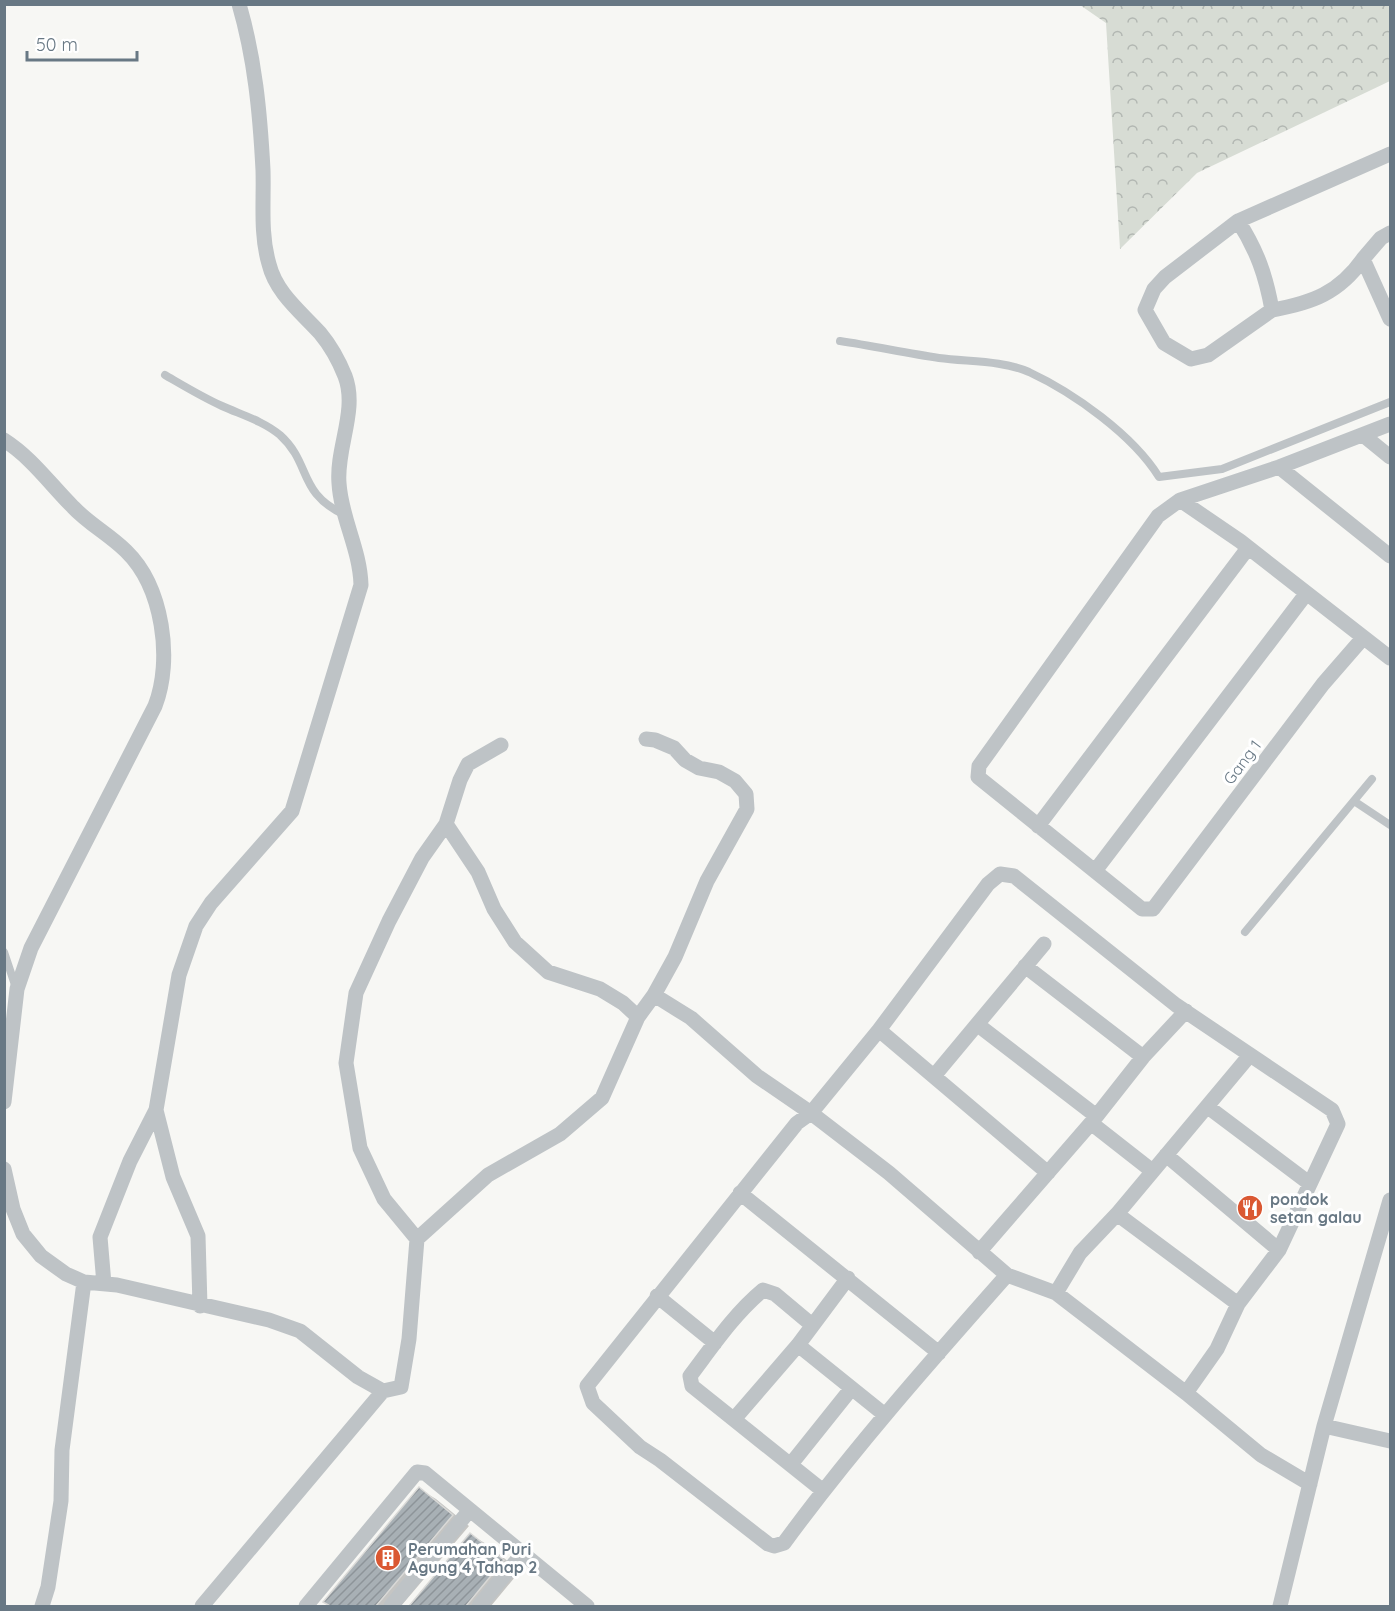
<svg xmlns="http://www.w3.org/2000/svg" width="1395" height="1611" font-family="Quicksand,sans-serif">
<style>
.forest{fill:url(#forest-crowns)}
.shadow{fill:#0003}
.building{fill:url(#building-hatch);stroke:#d9d9d7;stroke-width:1.5}
.lines{fill:none;stroke-linecap:round;stroke-linejoin:round}
.service{stroke:#bec3c6;stroke-width:8}
.minor{stroke:#bec3c6;stroke-width:15}
.labels{text-anchor:middle;dominant-baseline:central;stroke-width:6;stroke-linejoin:round;paint-order:stroke}
.street-label{font-size:16px;fill:#687884;stroke:#fff}
.poi-label{font-size:16px;font-weight:bold;fill:#687884;stroke:#fff;text-anchor:start}
</style>
<defs>
<pattern id="forest-crowns" width="20" height="18" patternUnits="userSpaceOnUse" patternTransform="scale(1.5)"><rect width="20" height="18" fill="#d7dcd4"/><path d="M2 6a3 3 0 1 1 6 0M12 15a3 3 0 1 1 6 0" fill="none" stroke="#b2b7b2"/></pattern>
<pattern id="building-hatch" width="6" height="6" patternUnits="userSpaceOnUse" patternTransform="scale(1.5)"><rect width="6" height="6" fill="#a8b0b5"/><path d="M-1 1l2-2M0 6l6-6M5 7l2-2" fill="none" stroke="#8d9499"/></pattern>
</defs>
<rect width="100%" height="100%" fill="#f7f7f4"/>
<path class="forest" d="M 1080,5 L 1390,5 L 1390,81 L 1197,173 L 1120,249 L 1106,23 Z"/>
<path class="shadow" d="M 419,1489 L 436,1499 L 469,1526 L 401,1606 L 332,1606 L 326,1602 Z
M 471,1535 L 488,1545 L 520,1571 L 491,1606 L 411,1606 Z"/>
<path class="building" d="M 419,1487 L 453,1515 L 376,1606 L 330,1606 L 323,1602 Z
M 470,1533 L 504,1560 L 466,1606 L 409,1606 Z"/>
<g class="lines">
<path class="service" d="M 840,341 C 873,346 906,353 939,358 C 969,362 1001,360 1029,372 C 1074,393 1133,435 1159,477 L 1222,469 L 1390,402
M 165,375 C 184,386 202,397 222,406 C 242,415 263,421 280,435 C 312,464 297,493 345,515
M 1354,801 L 1390,825
M 1245,932 L 1372,779
M 4,952 L 15,985"/>
<path class="minor" d="M 1238,221 C 1257,250 1266,276 1272,310 C 1312,303 1339,293 1363,259 L 1390,319
M 1363,259 L 1381,238 L 1390,233
M 1272,310 L 1208,355 L 1191,359 L 1164,343 L 1145,310 L 1154,289 L 1165,277 L 1238,221 L 1390,154
M 1363,435 L 1390,457
M 4,440 C 32,458 50,484 73,507 C 89,524 110,535 126,551 C 163,587 173,660 155,706 L 31,948 L 17,989 L 4,1102
M 1279,467 L 1390,556
M 1180,500 L 1240,541 L 1390,658
M 1363,638 L 1323,684 L 1153,909 L 1142,909 L 978,777 L 979,766 L 1158,516 L 1180,500 L 1279,467 L 1390,424
M 446,824 L 478,872 L 494,909 L 515,942 L 548,972 L 600,989 L 623,1003 L 638,1017
M 1038,826 L 1248,548
M 1095,871 L 1306,594
M 1025,966 L 1143,1057
M 654,995 L 691,1018 L 757,1076 L 811,1113 L 889,1173 L 1007,1275 L 1056,1293 L 1186,1393 L 1261,1455 L 1310,1484
M 978,1025 L 1095,1115
M 879,1030 L 1048,1173
M 934,1076 L 1044,944
M 1208,1107 L 1309,1183
M 1091,1123 L 1151,1170
M 1166,1155 L 1279,1250
M 4,1169 L 13,1209 L 23,1234 L 41,1256 L 66,1274 L 84,1282 L 117,1285 L 269,1320 L 300,1331 L 358,1377 L 383,1391 L 401,1387 L 409,1339 L 417,1239 L 488,1175 L 560,1134 L 602,1098 L 638,1017 L 654,995 L 675,957 L 707,881 L 747,809 L 746,794 L 735,781 L 719,772 L 699,768 L 685,760 L 674,748 L 655,740 L 646,739
M 740,1193 L 939,1353
M 1117,1214 L 1238,1304
M 417,1239 L 384,1199 L 360,1148 L 346,1063 L 356,993 L 389,921 L 422,858 L 446,824 L 460,780 L 468,764 L 501,745
M 979,1252 L 1091,1123 L 1143,1057 L 1186,1011
M 1007,1275 C 930,1362 853,1449 784,1543 L 774,1546 L 768,1544 L 660,1460 L 640,1447 L 593,1403 L 587,1386 L 797,1123 L 811,1113 L 879,1030 L 988,884 L 1000,874 L 1014,876 L 1176,1005 L 1332,1110 L 1338,1124 L 1279,1250 L 1238,1304 L 1217,1349 L 1186,1393
M 104,1284 L 100,1237 L 130,1161 L 156,1110
M 1056,1293 L 1080,1253 L 1117,1214 L 1250,1055
M 657,1296 L 715,1343
M 200,1306 L 198,1236 L 173,1177 L 156,1110 L 179,975 L 196,926 L 211,903 L 292,811 L 361,585 C 360,549 341,518 339,483 C 336,448 358,410 345,376 C 339,361 330,345 320,333 C 301,312 276,293 269,264 C 260,233 264,202 263,170 C 260,113 255,59 239,4
M 812,1325 L 775,1294 L 763,1290 C 734,1314 712,1347 690,1376 L 692,1386 L 822,1490
M 798,1345 L 885,1415
M 735,1418 L 798,1345 L 848,1278
M 1324,1426 L 1390,1441
M 791,1464 L 851,1389
M 42,1606 L 48,1587 L 61,1501 L 62,1450 L 84,1282
M 202,1606 L 383,1391
M 306,1606 L 417,1472 L 425,1473 L 587,1606
M 391,1606 L 469,1511
M 479,1606 L 522,1554
M 1280,1606 L 1324,1426 L 1390,1200"/>
</g>
<defs>
<g id="restaurant-disc" transform="scale(1.35)"><circle r="9.5" fill="#da5832" stroke="#fff"/><path d="M-5-6h1v4h1v-4h1v4h1v-4h1v5L-1.5 .5V6h-2V.5L-5-1ZM5-6V6H3V1.5H1.5Q1.5-4 5-6Z" fill="#fff"/></g>
<g id="building-disc" transform="scale(1.35)"><circle r="9.5" fill="#da5832" stroke="#fff"/><path d="M-4-6H4V6H1V3H-1V6H-4ZM-2.5-4.3h1.7v1.8h-1.7ZM.8-4.3h1.7v1.8H.8ZM-2.5-1h1.7V.8h-1.7ZM.8-1h1.7V.8H.8Z" fill="#fff"/></g>
</defs>
<g fill-rule="evenodd">
<use href="#restaurant-disc" x="1250" y="1208"/>
<use href="#building-disc" x="388" y="1558"/>
</g>
<g class="labels">
<g class="street-label">
<text transform="translate(1242 762) rotate(-53)">Gang 1</text>
</g>
<g class="poi-label">
<text x="1270" y="1199">pondok<tspan x="1270" dy="18">setan galau</tspan></text>
<text x="408" y="1549">Perumahan Puri<tspan x="408" dy="18">Agung 4 Tahap 2</tspan></text>
</g>
</g>
<rect width="1395" height="1611" fill="none" stroke="#687884" stroke-width="12"/>
<path d="M27 51v9h110v-9" fill="none" stroke="#687884" stroke-width="3"/>
<text x="36" y="51" font-size="18" fill="#687884" stroke="#ffffff" stroke-width="4.5" paint-order="stroke">50 m</text>
</svg>
